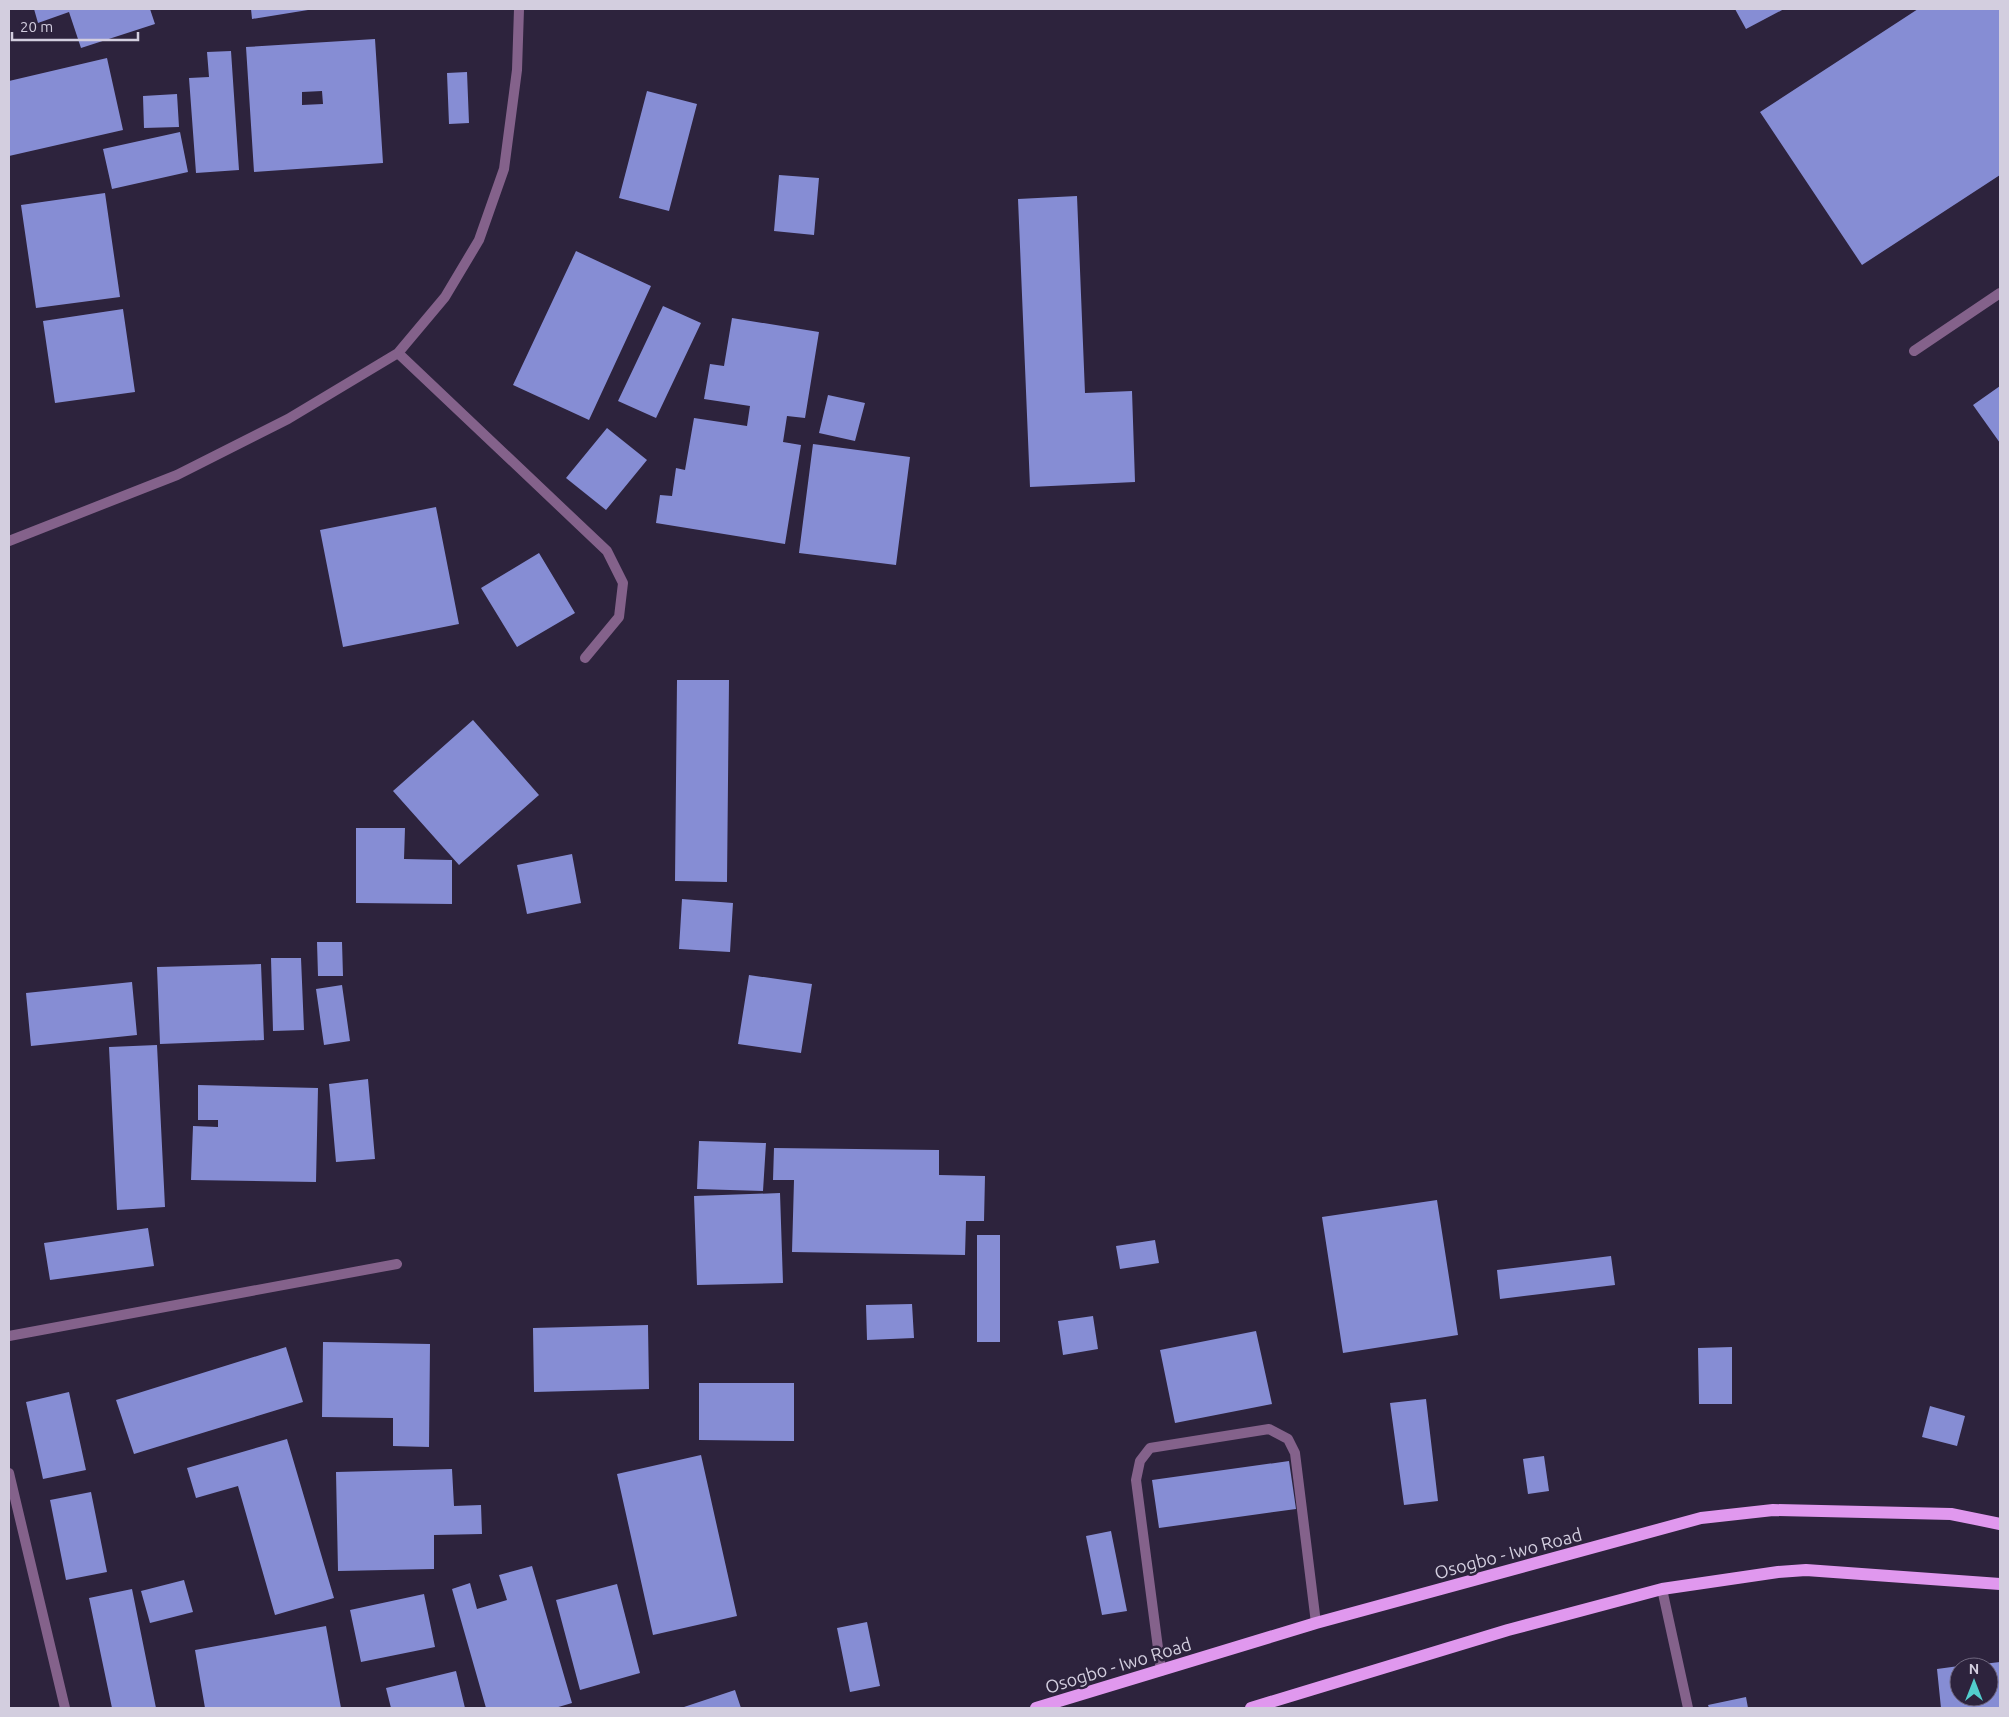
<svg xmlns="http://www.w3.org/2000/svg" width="2009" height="1717" font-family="Ubuntu,sans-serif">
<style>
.building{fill:#868dd4;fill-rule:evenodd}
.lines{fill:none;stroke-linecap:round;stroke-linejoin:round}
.service{stroke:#84628b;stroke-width:10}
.minor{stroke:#84628b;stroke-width:10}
.primary{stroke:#e098ee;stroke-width:12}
.labels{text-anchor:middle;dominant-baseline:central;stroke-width:5;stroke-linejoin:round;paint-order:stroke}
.street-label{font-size:18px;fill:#d3cedf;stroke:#2d233d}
</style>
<rect width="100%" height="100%" fill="#2d233d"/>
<path class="building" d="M 34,9 L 150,9 L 155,24 L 81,48 L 69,12 L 38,23 Z
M 251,9 L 307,9 L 308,10 L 252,19 Z
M 1735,9 L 1784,9 L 1746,29 Z
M 1918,9 L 2000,9 L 2000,175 L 1862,265 L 1760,112 Z
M 375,39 L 383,163 L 254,172 L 246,47 ZM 322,91 L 323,104 L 302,105 L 302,92 Z
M 231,51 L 239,170 L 196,173 L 189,78 L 209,77 L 207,52 Z
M 107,58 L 123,130 L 9,156 L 9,81 Z
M 467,72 L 469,123 L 449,124 L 447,73 Z
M 647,91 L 697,104 L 669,211 L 619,198 Z
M 177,94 L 179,127 L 144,128 L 143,96 Z
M 180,132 L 188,172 L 112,189 L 103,149 Z
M 779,175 L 819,178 L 814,235 L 774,231 Z
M 105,193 L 120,297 L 36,308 L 21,205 Z
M 1077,196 L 1085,393 L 1132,391 L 1135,482 L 1030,487 L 1018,199 Z
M 576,251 L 651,286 L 589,420 L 513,385 Z
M 663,306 L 701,323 L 656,418 L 618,401 Z
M 123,309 L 135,392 L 55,403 L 43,321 Z
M 732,318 L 819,332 L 805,418 L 787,416 L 783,442 L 801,445 L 785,544 L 656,523 L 660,495 L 672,496 L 676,468 L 685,470 L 694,418 L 747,426 L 750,406 L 704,399 L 710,364 L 724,366 Z
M 2000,386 L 2000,443 L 1973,405 Z
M 828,395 L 865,403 L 855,441 L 819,433 Z
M 607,428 L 647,460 L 606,510 L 566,478 Z
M 813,444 L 910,457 L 896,565 L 799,553 Z
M 436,507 L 459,624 L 343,647 L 320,530 Z
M 539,553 L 575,613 L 517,647 L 481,588 Z
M 677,680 L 729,680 L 727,882 L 675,881 Z
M 473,720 L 539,795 L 459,865 L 393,791 Z
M 356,828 L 405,828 L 404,859 L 452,860 L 452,904 L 356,903 Z
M 572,854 L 581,903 L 527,914 L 517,865 Z
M 682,899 L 733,903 L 730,952 L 679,949 Z
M 317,942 L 342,942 L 343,976 L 318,976 Z
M 271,958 L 301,958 L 304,1030 L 273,1031 Z
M 261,964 L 264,1040 L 160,1044 L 157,967 Z
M 749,975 L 812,984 L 801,1053 L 738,1044 Z
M 132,982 L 137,1035 L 31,1046 L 26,993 Z
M 342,985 L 350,1041 L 324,1045 L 316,989 Z
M 157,1045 L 165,1207 L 117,1210 L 109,1047 Z
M 368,1079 L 375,1159 L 336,1162 L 329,1084 Z
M 198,1085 L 318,1088 L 316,1182 L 191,1180 L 193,1126 L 218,1127 L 218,1120 L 198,1120 Z
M 699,1141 L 766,1143 L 763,1191 L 697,1189 Z
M 774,1148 L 939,1150 L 939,1175 L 985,1176 L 984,1221 L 966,1221 L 965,1255 L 792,1252 L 794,1180 L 773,1180 Z
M 780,1193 L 783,1283 L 697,1285 L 694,1196 Z
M 1437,1200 L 1458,1335 L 1343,1353 L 1322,1217 Z
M 148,1228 L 154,1266 L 50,1280 L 44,1243 Z
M 977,1235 L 1000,1235 L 1000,1342 L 977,1342 Z
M 1155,1240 L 1159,1263 L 1120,1269 L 1116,1246 Z
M 1611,1256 L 1615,1285 L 1500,1299 L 1497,1270 Z
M 912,1304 L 914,1338 L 867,1340 L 866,1305 Z
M 1093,1316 L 1098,1349 L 1063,1355 L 1058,1321 Z
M 648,1325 L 649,1389 L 534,1392 L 533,1328 Z
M 1256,1331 L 1272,1404 L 1175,1423 L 1160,1350 Z
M 323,1342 L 430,1344 L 429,1447 L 393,1446 L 393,1418 L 322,1417 Z
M 286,1347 L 303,1402 L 134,1454 L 116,1400 Z
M 1732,1347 L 1732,1404 L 1699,1404 L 1698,1348 Z
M 699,1383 L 794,1383 L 794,1441 L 699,1440 Z
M 69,1392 L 86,1470 L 43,1479 L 26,1402 Z
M 1426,1399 L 1438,1501 L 1404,1505 L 1390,1403 Z
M 1930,1406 L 1965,1416 L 1957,1446 L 1922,1437 Z
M 287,1439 L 334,1598 L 275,1615 L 238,1486 L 196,1498 L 187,1468 Z
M 701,1455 L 737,1616 L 653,1635 L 617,1474 Z
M 1544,1456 L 1549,1491 L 1528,1494 L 1523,1459 Z
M 1289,1461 L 1296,1509 L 1159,1528 L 1152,1480 Z
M 452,1469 L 454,1506 L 481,1505 L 482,1534 L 434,1535 L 434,1569 L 338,1571 L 336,1472 Z
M 91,1492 L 107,1572 L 66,1580 L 50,1500 Z
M 1111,1531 L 1127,1611 L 1102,1615 L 1086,1536 Z
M 532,1566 L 572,1703 L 555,1708 L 486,1708 L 452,1589 L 470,1583 L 477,1609 L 507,1600 L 499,1575 Z
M 184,1580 L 193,1612 L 150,1623 L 141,1591 Z
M 617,1584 L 640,1673 L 580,1690 L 556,1600 Z
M 132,1589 L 156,1708 L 112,1708 L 89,1598 Z
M 424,1594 L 435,1647 L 361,1662 L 350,1610 Z
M 867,1622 L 880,1686 L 850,1692 L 837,1628 Z
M 326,1626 L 341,1708 L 205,1708 L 195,1650 Z
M 2000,1662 L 2000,1708 L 1941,1708 L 1937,1669 L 1959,1666 L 1959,1697 L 1989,1697 L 1989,1667 L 1966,1666 Z
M 456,1671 L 465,1708 L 391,1708 L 386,1688 Z
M 735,1690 L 741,1708 L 681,1708 Z
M 1746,1697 L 1748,1708 L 1709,1708 L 1708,1705 Z"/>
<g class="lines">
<path class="service" d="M 1161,1671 L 1136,1480 L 1140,1461 L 1150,1448 L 1269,1429 L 1288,1439 L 1295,1453 L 1316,1623"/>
<path class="minor" d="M 1914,351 L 2000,293
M 398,353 L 607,551 L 623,583 L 619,617 L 585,658
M 9,541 L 177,475 L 288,419 L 398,353 L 445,297 L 479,240 L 504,169 L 517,70 L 519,9
M 9,1336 L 397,1264
M 9,1473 L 65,1708
M 1662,1589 L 1688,1708"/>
<path class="primary" d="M 1036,1708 L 1316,1623 L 1701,1518 L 1773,1510 L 1951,1514 L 2000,1524
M 1251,1708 L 1508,1630 L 1662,1589 L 1778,1572 L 1806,1570 L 2000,1584"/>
</g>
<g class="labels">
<g class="street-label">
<text transform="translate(1508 1553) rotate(-15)">Osogbo - Iwo Road</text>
<text transform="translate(1118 1665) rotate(-17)">Osogbo - Iwo Road</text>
</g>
</g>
<rect width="2009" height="1717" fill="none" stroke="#d3cedf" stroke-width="20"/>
<g transform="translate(1974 1682)"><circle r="24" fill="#2d233d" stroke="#6f677e"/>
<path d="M0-4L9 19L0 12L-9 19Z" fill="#52cdcd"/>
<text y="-8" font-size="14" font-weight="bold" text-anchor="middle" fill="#d3cedf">N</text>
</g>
<path d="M12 32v8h126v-8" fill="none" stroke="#d3cedf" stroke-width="2.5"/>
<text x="20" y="32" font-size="15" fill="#d3cedf" stroke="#2d233d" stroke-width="4" paint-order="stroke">20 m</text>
</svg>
